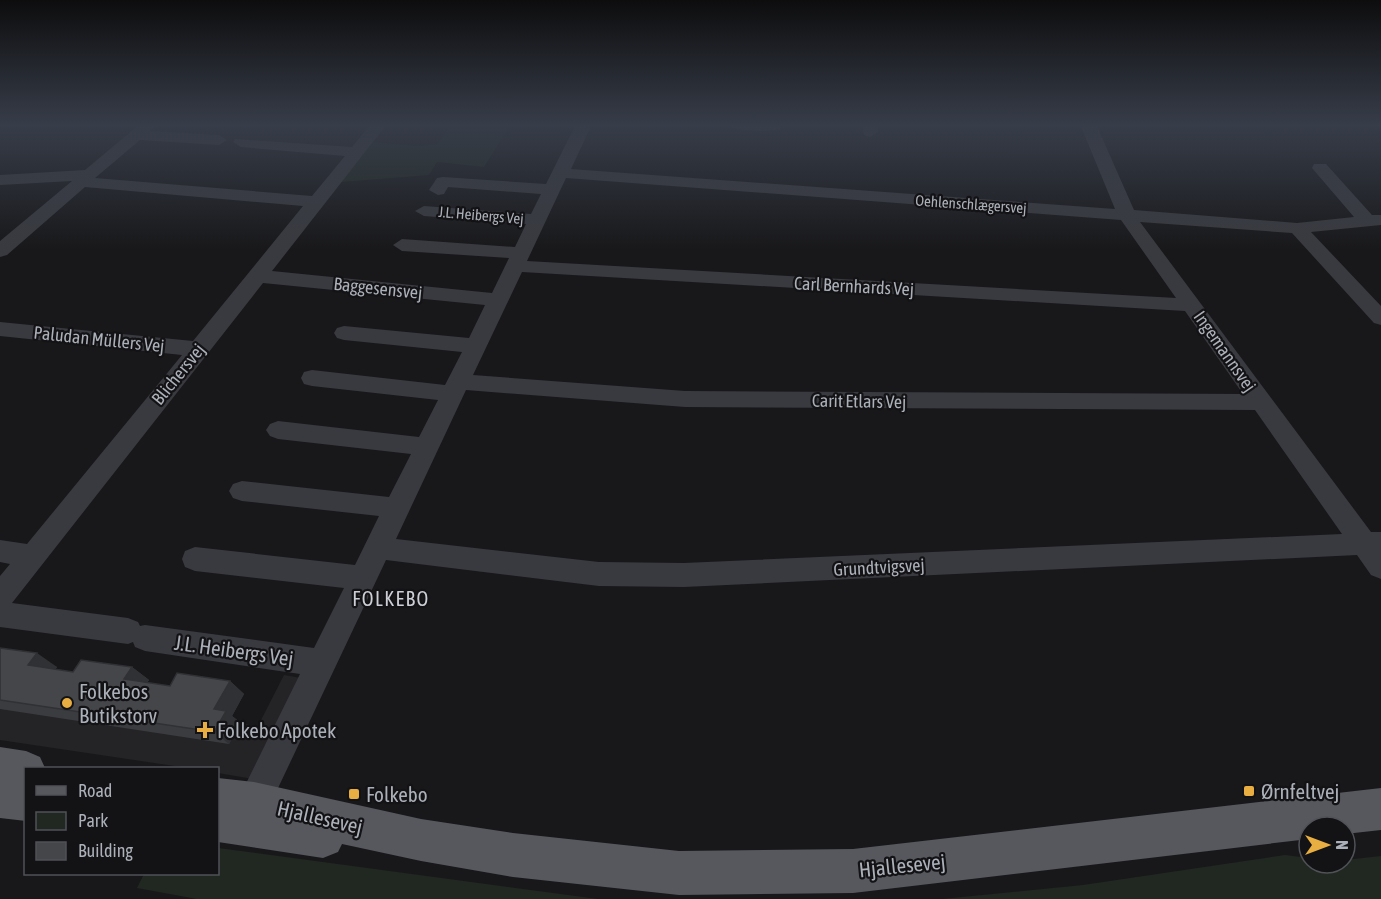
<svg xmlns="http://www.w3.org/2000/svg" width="1381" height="899" font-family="'Asap Condensed',sans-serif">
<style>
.built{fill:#242427}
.green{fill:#202821}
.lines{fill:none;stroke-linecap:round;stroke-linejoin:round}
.minor{fill:#393a3f;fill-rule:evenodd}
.major{fill:#56585e;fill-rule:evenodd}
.wall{fill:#3b3c40}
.shaded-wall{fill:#303134}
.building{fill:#45464a;stroke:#303134;stroke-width:1.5}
.poi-dot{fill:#e9ae42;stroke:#131315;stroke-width:2}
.labels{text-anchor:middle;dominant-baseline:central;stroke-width:4.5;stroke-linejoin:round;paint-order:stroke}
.far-street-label{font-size:15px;fill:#abb0b9;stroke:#131315}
.street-label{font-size:18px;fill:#abb0b9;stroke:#131315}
.neighbourhood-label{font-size:20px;letter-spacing:1.5px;fill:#cccfd6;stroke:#131315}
.near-street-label{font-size:21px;fill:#abb0b9;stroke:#131315}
.near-poi-label{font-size:21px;fill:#abb0b9;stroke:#131315;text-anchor:start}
</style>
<rect width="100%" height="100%" fill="#18181a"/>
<path class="built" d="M 284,675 L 301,678 L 253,779 L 218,773 L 218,768 L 188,768 L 0,740 L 0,688 L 258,726 Z"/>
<path class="green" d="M 451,124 L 511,124 L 484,167 L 437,162 L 429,175 L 341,182 L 373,142 L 419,146 L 437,144 Z
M 218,848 L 598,899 L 197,899 L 137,888 L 144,874 L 218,874 Z
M 1285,855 L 1309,858 L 1309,863 L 1345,863 L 1345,860 L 1381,856 L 1381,899 L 942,899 L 1083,885 Z"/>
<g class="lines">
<path class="minor" d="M 140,124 L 157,124 L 150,131 L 219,135 L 227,140 L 219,145 L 140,140 L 95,178 L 312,196 L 345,156 L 241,147 L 233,142 L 235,139 L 352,147 L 371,124 L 387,124 L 272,271 L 492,293 L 509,258 L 402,251 L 393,245 L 402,239 L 515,247 L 526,224 L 424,216 L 415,211 L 424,206 L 531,214 L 541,194 L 448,187 L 444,194 L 438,195 L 429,190 L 437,178 L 443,177 L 546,184 L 576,124 L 592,124 L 571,169 L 1115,209 L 1080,124 L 1096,124 L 1134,210 L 1297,223 L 1354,217 L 1312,168 L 1314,164 L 1326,164 L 1372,215 L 1381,215 L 1381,225 L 1311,232 L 1381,306 L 1381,325 L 1374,323 L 1292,233 L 1140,222 L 1371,532 L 1381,532 L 1381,579 L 1371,575 L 1357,555 L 684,587 L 599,586 L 386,560 L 261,824 L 249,829 L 237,824 L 232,812 L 300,674 L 145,651 L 135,647 L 133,642 L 128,644 L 0,627 L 0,576 L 10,564 L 0,562 L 0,540 L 27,544 L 182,355 L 0,336 L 0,322 L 193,341 L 303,206 L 85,187 L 7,255 L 0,257 L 0,241 L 72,181 L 0,185 L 0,175 L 85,170 ZM 566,178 L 1121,220 L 1176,298 L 527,261 ZM 522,272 L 1185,311 L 1243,394 L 685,391 L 473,375 ZM 263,283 L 485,305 L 469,338 L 344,326 L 337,328 L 334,333 L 337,338 L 344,340 L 462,352 L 445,385 L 312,370 L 304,372 L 301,378 L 304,384 L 312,386 L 438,400 L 419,437 L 278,421 L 270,424 L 266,430 L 270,436 L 278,439 L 411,454 L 389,497 L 242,481 L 233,484 L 229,491 L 233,498 L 242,501 L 379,516 L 355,565 L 195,547 L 185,551 L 182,559 L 185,567 L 195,571 L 344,588 L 314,648 L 145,625 L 140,626 L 138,622 L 128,618 L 12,603 ZM 466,390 L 685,407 L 1255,410 L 1342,534 L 684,563 L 599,562 L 396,539 Z
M 725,124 L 782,124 L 782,127 C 775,134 732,131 725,124 Z
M 862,124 L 878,124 L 878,132 L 870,137 L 864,135 Z"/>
<path class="major" d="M 0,747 L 26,751 L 40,757 L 45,768 L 26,768 L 26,821 L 0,818 Z
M 218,778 L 254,782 L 421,819 L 513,833 L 679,851 L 853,849 L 1381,788 L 1381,830 L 1345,834 L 1345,827 L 1309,827 L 1309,839 L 853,893 L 679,895 L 513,877 L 421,861 L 342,844 L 338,852 L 323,858 L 218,842 Z"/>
</g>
<path class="wall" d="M 0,648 L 57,667 L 55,669 L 73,672 L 132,667 L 149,680 L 147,683 L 170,686 L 230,681 L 244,694 L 232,716 L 241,723 L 229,744 L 0,709 Z"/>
<path class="shaded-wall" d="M 37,653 L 57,667 L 48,678 L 28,665 Z
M 132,667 L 149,680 L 141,692 L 124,679 Z
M 230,681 L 244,694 L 232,716 L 241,723 L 229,744 L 214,732 L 214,709 Z"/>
<path class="building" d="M 0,648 L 37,653 L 28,665 L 73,672 L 81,660 L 132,667 L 124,679 L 170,686 L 177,673 L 230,681 L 214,709 L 226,711 L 214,732 L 0,700 Z"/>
<linearGradient id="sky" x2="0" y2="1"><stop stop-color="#0d0d0e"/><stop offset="0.5" stop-color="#373d49"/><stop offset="1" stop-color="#373d49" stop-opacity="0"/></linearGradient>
<rect width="1381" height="250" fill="url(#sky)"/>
<g class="poi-dot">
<circle cx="67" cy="703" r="6"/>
<path d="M202 721h6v6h6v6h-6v6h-6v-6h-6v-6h6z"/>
<rect x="1243" y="785" width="12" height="12" rx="3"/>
<rect x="348" y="788" width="12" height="12" rx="3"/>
</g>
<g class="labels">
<g class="far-street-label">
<text transform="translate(971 204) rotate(4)">Oehlenschlægersvej</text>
<text transform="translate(481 215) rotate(5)">J.L. Heibergs Vej</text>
</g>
<g class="street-label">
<text transform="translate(854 286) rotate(3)">Carl Bernhards Vej</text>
<text transform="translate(378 288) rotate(6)">Baggesensvej</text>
<text transform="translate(99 339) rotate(6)">Paludan Müllers Vej</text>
<text transform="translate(1225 351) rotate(55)">Ingemannsvej</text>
<text transform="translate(178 374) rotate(-51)">Blichersvej</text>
<text transform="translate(859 401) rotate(1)">Carit Etlars Vej</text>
<text transform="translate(879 567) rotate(-3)">Grundtvigsvej</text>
</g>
<g class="neighbourhood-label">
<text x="391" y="598">FOLKEBO</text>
</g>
<g class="near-street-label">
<text transform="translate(234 650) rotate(8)">J.L. Heibergs Vej</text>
<text transform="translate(320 817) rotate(13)">Hjallesevej</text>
<text transform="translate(902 865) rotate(-6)">Hjallesevej</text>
</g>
<g class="near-poi-label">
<text x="79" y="691">Folkebos<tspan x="79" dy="24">Butikstorv</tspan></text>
<text x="217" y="730">Folkebo Apotek</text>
<text x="1261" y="791">Ørnfeltvej</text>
<text x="366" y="794">Folkebo</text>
</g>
</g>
<rect x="24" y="767" width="195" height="108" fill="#131315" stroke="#505257" stroke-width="1.5"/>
<rect x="36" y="786" width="30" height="9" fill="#56585e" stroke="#505257" stroke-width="1.5"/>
<text x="78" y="797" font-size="18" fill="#abb0b9">Road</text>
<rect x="36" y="812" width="30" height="18" fill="#202821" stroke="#505257" stroke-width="1.5"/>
<text x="78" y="827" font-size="18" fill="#abb0b9">Park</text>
<rect x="36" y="842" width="30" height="18" fill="#45464a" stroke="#505257" stroke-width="1.5"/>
<text x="78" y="857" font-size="18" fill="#abb0b9">Building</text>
<g transform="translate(1327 845) rotate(90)"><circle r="28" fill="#131315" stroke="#505257" stroke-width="1.5"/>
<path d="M0-4.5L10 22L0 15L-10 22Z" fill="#e9ae42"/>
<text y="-9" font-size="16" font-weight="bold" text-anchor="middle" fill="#abb0b9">N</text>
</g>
</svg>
